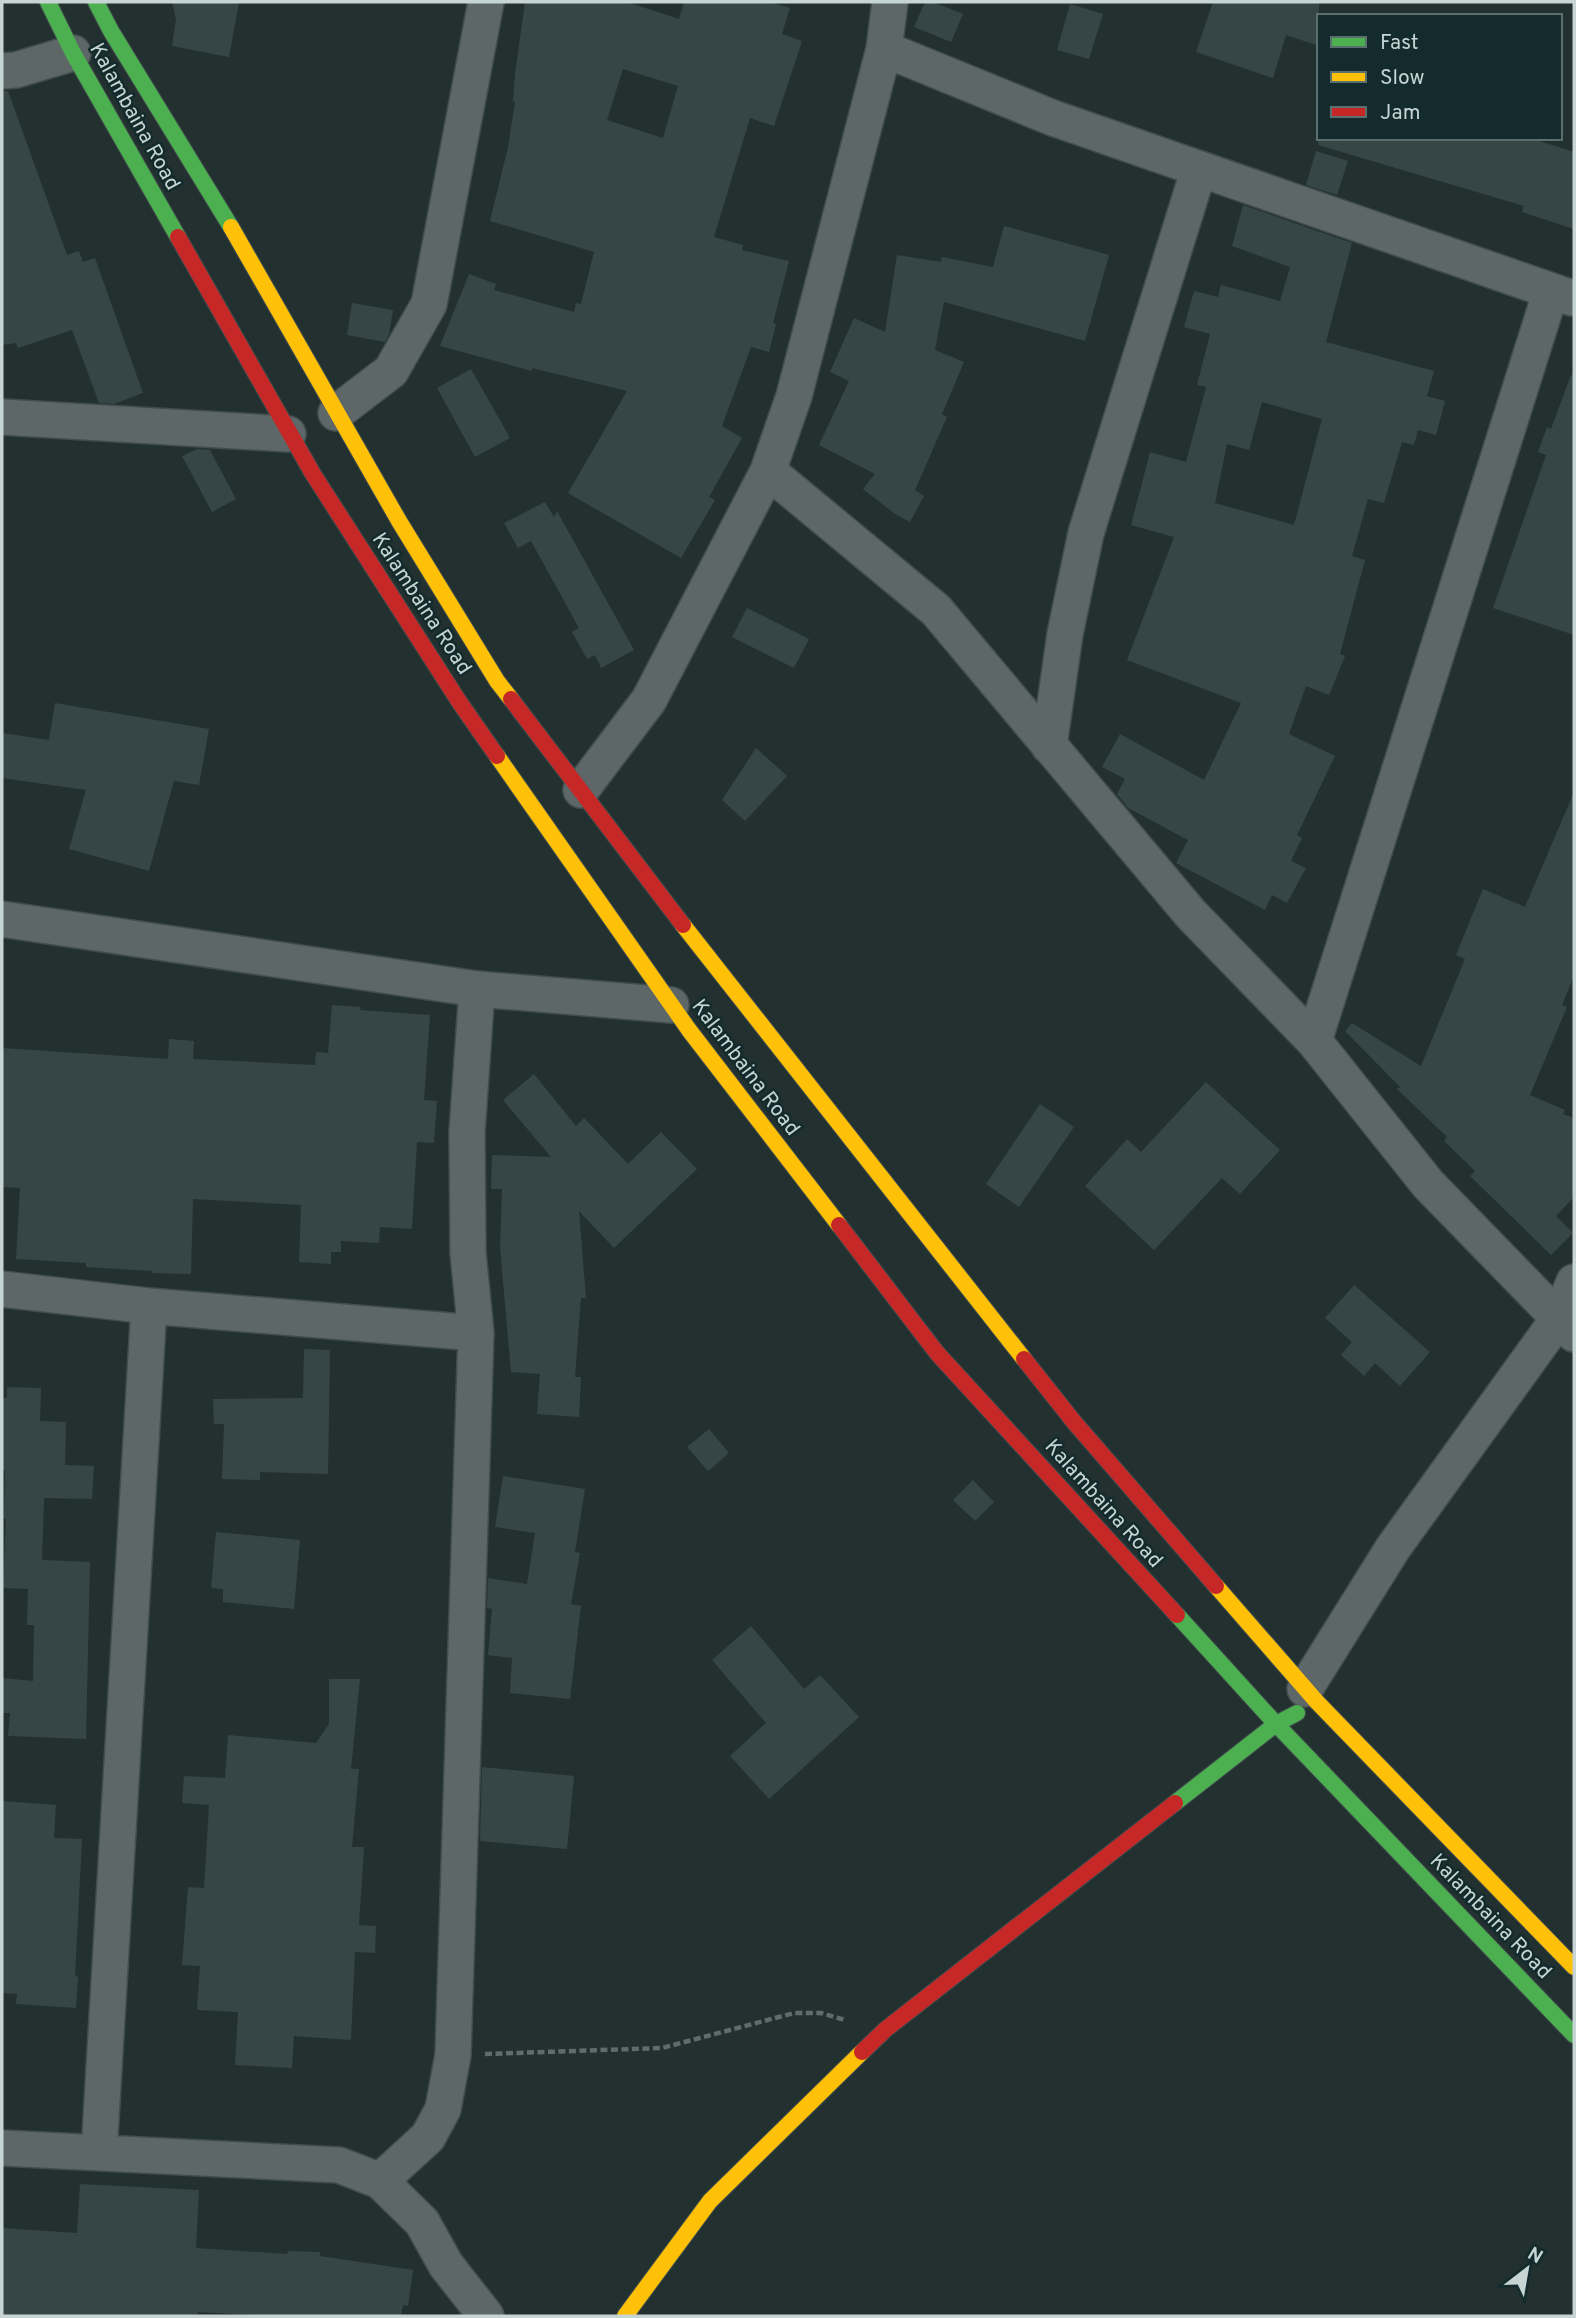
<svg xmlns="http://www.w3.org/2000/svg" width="1576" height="2318" font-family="Overpass,sans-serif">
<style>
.building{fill:#364646;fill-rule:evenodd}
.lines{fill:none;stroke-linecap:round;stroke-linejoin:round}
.street-casing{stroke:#414c4c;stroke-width:38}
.fast-casing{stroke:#414c4c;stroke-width:18}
.slow-casing{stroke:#414c4c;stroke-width:18}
.jam-casing{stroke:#414c4c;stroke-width:18}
.path{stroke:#616b6b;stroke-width:4.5;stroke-dasharray:7 3.5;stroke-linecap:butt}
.street{stroke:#5e6767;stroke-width:35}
.fast{stroke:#4caf50;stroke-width:16}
.slow{stroke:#ffc107;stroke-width:16}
.jam{stroke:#c62828;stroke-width:16}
.labels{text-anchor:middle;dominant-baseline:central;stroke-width:5;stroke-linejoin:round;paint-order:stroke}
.street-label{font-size:21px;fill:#c6d4d4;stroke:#132b2c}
</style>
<rect width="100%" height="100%" fill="#233030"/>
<path class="building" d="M 172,2 L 239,2 L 229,57 L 172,46 L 176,19 Z
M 525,2 L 627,2 L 679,19 L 684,2 L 771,2 L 790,8 L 782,34 L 802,41 L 774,126 L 750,118 L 714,237 L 743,245 L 742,250 L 789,261 L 773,323 L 776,324 L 769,352 L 751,347 L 722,426 L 742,438 L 709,497 L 715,500 L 681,558 L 568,493 L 627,391 L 532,368 L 532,371 L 440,346 L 469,274 L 496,284 L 494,290 L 574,312 L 576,303 L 581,304 L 594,252 L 490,221 L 508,147 L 515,102 L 513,102 L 515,74 ZM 623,69 L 678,86 L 663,138 L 607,120 Z
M 925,2 L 933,2 L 963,14 L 951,42 L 914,27 Z
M 1213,2 L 1319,2 L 1319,46 L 1286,35 L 1273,78 L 1196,52 Z
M 1070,4 L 1103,14 L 1089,59 L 1057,50 Z
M 2,91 L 8,91 L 67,255 L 79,251 L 83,262 L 95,258 L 143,393 L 114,404 L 99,403 L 72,330 L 18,348 L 16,343 L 2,345 Z
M 1319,138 L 1530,138 L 1574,152 L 1574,229 L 1522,212 L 1524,206 L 1318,145 Z
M 1316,151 L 1348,161 L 1337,195 L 1306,185 Z
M 1243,205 L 1352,243 L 1326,342 L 1434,371 L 1427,396 L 1445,401 L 1436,435 L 1418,430 L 1414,445 L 1402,442 L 1384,503 L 1368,499 L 1352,556 L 1365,560 L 1340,654 L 1345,656 L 1329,695 L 1306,686 L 1289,734 L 1335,756 L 1297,835 L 1302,838 L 1291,861 L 1306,868 L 1287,903 L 1272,895 L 1265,910 L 1176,863 L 1188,840 L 1128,808 L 1117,794 L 1125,779 L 1102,767 L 1120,734 L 1204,780 L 1241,703 L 1127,660 L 1174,537 L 1131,525 L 1150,452 L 1186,462 L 1206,387 L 1197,385 L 1210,334 L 1184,327 L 1194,291 L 1218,297 L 1221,285 L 1280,301 L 1290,267 L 1232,246 ZM 1262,402 L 1322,419 L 1294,525 L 1215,503 L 1227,444 L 1249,450 Z
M 1004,226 L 1109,255 L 1085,341 L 944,302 L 935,350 L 964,362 L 942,414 L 947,417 L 915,490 L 924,496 L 910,522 L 895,514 L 863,489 L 875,474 L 819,445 L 849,381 L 830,372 L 854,318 L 885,332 L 897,255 L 941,262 L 942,257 L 993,267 Z
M 352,303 L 393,310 L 389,334 L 385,342 L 347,335 Z
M 471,369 L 510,438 L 475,457 L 437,388 Z
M 1571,375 L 1574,376 L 1574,635 L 1493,608 L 1546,455 L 1538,452 L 1547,427 L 1551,429 Z
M 197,449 L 210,450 L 236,499 L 212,512 L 182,456 Z
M 545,502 L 554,517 L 557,511 L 634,650 L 601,668 L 595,655 L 587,659 L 572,632 L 579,628 L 531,541 L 518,548 L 504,523 Z
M 747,608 L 809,639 L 794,668 L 732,637 Z
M 55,703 L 209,729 L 199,785 L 174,781 L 149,871 L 69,849 L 86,790 L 2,778 L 2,733 L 49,740 Z
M 756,748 L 787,776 L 745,821 L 722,800 Z
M 1574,792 L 1574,976 L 1562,1005 L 1567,1007 L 1530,1095 L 1565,1110 L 1563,1114 L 1574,1118 L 1574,1197 L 1556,1216 L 1573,1233 L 1551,1255 L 1470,1176 L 1475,1171 L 1444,1141 L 1447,1137 L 1397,1089 L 1400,1087 L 1345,1031 L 1352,1023 L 1421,1066 L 1465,959 L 1456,955 L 1483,889 L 1525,907 Z
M 332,1005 L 361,1007 L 360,1010 L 430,1015 L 424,1100 L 437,1101 L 434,1143 L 417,1142 L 412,1229 L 380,1227 L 379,1243 L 341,1241 L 341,1252 L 331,1252 L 331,1264 L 299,1262 L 301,1205 L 193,1199 L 191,1274 L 152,1273 L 152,1271 L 86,1267 L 86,1263 L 16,1259 L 20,1188 L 2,1187 L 2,1048 L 168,1059 L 169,1039 L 194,1041 L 193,1059 L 315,1065 L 316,1052 L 328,1053 Z
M 534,1074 L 576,1126 L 584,1118 L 628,1164 L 661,1132 L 697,1169 L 614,1248 L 579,1211 L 586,1298 L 581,1298 L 575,1377 L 581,1377 L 579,1417 L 537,1414 L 540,1374 L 511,1372 L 500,1247 L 502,1189 L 491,1189 L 492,1155 L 551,1157 L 503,1100 Z
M 1206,1082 L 1280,1150 L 1240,1194 L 1222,1178 L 1154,1250 L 1085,1186 L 1127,1139 L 1141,1152 Z
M 1040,1104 L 1074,1127 L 1019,1207 L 986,1184 Z
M 1354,1285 L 1430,1352 L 1400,1386 L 1375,1363 L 1364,1376 L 1341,1355 L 1352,1342 L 1325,1318 Z
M 304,1349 L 330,1350 L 328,1474 L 260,1472 L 260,1480 L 222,1479 L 224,1424 L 214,1424 L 213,1399 L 303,1398 Z
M 7,1387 L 41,1388 L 40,1421 L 66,1422 L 65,1465 L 94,1466 L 92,1499 L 44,1498 L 42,1560 L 90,1562 L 86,1739 L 8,1736 L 10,1713 L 2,1713 L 2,1678 L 33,1681 L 34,1625 L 27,1625 L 28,1589 L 3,1588 L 6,1519 L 4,1519 L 5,1471 L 2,1470 L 2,1398 L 7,1398 Z
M 709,1429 L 729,1453 L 708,1471 L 687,1447 Z
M 503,1476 L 585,1489 L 575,1552 L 580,1553 L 571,1604 L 581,1606 L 570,1699 L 510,1693 L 512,1658 L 488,1655 L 492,1609 L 487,1608 L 488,1578 L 527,1584 L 535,1533 L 495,1527 Z
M 973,1480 L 994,1502 L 975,1521 L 953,1500 Z
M 216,1532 L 300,1540 L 294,1609 L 223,1602 L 223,1589 L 211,1588 Z
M 751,1626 L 804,1689 L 820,1675 L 859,1717 L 769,1799 L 730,1756 L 766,1723 L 712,1660 Z
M 329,1679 L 360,1679 L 351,1769 L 359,1769 L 352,1847 L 364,1847 L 359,1925 L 376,1926 L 375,1953 L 355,1952 L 351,2040 L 294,2036 L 292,2068 L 235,2065 L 238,2012 L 197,2010 L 200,1966 L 182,1965 L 188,1887 L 204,1888 L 209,1805 L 182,1803 L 184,1776 L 225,1778 L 228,1735 L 316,1743 L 329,1724 Z
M 482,1767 L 574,1776 L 567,1849 L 480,1841 Z
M 3,1801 L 56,1805 L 54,1838 L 82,1839 L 75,1976 L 78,1977 L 76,2008 L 16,2004 L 17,1994 L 2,1993 Z
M 80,2184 L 199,2190 L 196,2248 L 287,2254 L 288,2251 L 320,2252 L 320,2256 L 413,2270 L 408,2306 L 403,2305 L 401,2316 L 268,2316 L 198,2312 L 198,2316 L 2,2316 L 2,2228 L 77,2233 Z"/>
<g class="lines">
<g class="street-casing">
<path id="street" d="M 884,49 L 1053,118 L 1572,298
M 2,71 L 16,70 L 73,53
M 336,413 L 391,371 L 429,304 L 486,2
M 2,417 L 288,434
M 768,471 L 936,610 L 1190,913 L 1314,1041 L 1428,1184 L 1574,1334
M 1049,746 L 1065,634 L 1086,533 L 1199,169
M 581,790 L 649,700 L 768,471 L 794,396 L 884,49 L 890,2
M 2,919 L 477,989 L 671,1005
M 1314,1041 L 1551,291
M 2,1289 L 149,1306 L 99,2153
M 149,1306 L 476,1333
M 1305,1689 L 1393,1548 L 1559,1318 L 1574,1282
M 2,2148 L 339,2165 L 380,2181 L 422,2222 L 446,2265 L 486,2316
M 380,2181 L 428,2137 L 443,2109 L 453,2055 L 476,1333 L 468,1253 L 467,1132 L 477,989"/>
</g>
<g class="fast-casing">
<path id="fast" d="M 48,2 L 73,53 L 178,237
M 96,2 L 111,31 L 231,227
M 1177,1615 L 1276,1724 L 1574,2035
M 1175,1803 L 1276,1724 L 1297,1713"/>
</g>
<g class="slow-casing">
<path id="slow" d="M 231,227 L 399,521 L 497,681 L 511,699
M 497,756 L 689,1030 L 839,1225
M 683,925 L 1024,1359
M 1216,1586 L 1317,1702 L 1574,1967
M 625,2316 L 710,2201 L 862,2052"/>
</g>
<g class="jam-casing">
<path id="jam" d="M 178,237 L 313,474 L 460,703 L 497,756
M 511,699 L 683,925
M 839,1225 L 937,1353 L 1177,1615
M 1024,1359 L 1074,1422 L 1216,1586
M 862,2052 L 886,2029 L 1175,1803"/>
</g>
<path class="path" d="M 485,2054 L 662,2048 L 794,2013 L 821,2013 L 845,2020"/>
<use href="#street" class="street"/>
<use href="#fast" class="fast"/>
<use href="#slow" class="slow"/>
<use href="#jam" class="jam"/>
</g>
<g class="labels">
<g class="street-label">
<text transform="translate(134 117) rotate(61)">Kalambaina Road</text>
<text transform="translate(421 604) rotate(57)">Kalambaina Road</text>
<text transform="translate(745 1068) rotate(53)">Kalambaina Road</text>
<text transform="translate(1103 1504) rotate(48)">Kalambaina Road</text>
<text transform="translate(1490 1917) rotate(46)">Kalambaina Road</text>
</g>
</g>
<rect width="1576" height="2318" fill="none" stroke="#c6d4d4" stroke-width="7"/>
<rect x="1317" y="14" width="245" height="126" fill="#132b2c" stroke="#5b6f6f" stroke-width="2"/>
<rect x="1331" y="37" width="35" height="10" fill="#4caf50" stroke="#5b6f6f" stroke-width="2"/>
<text x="1380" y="49" font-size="21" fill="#c6d4d4">Fast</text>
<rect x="1331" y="72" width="35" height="10" fill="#ffc107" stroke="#5b6f6f" stroke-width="2"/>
<text x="1380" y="84" font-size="21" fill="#c6d4d4">Slow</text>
<rect x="1331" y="107" width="35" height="10" fill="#c62828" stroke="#5b6f6f" stroke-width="2"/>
<text x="1380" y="119" font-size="21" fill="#c6d4d4">Jam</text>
<g transform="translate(1527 2269) rotate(31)" stroke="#132b2c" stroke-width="5" paint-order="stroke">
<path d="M0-5L12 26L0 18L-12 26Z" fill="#c6d4d4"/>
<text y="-10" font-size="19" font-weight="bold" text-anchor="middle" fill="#c6d4d4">N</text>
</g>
</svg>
